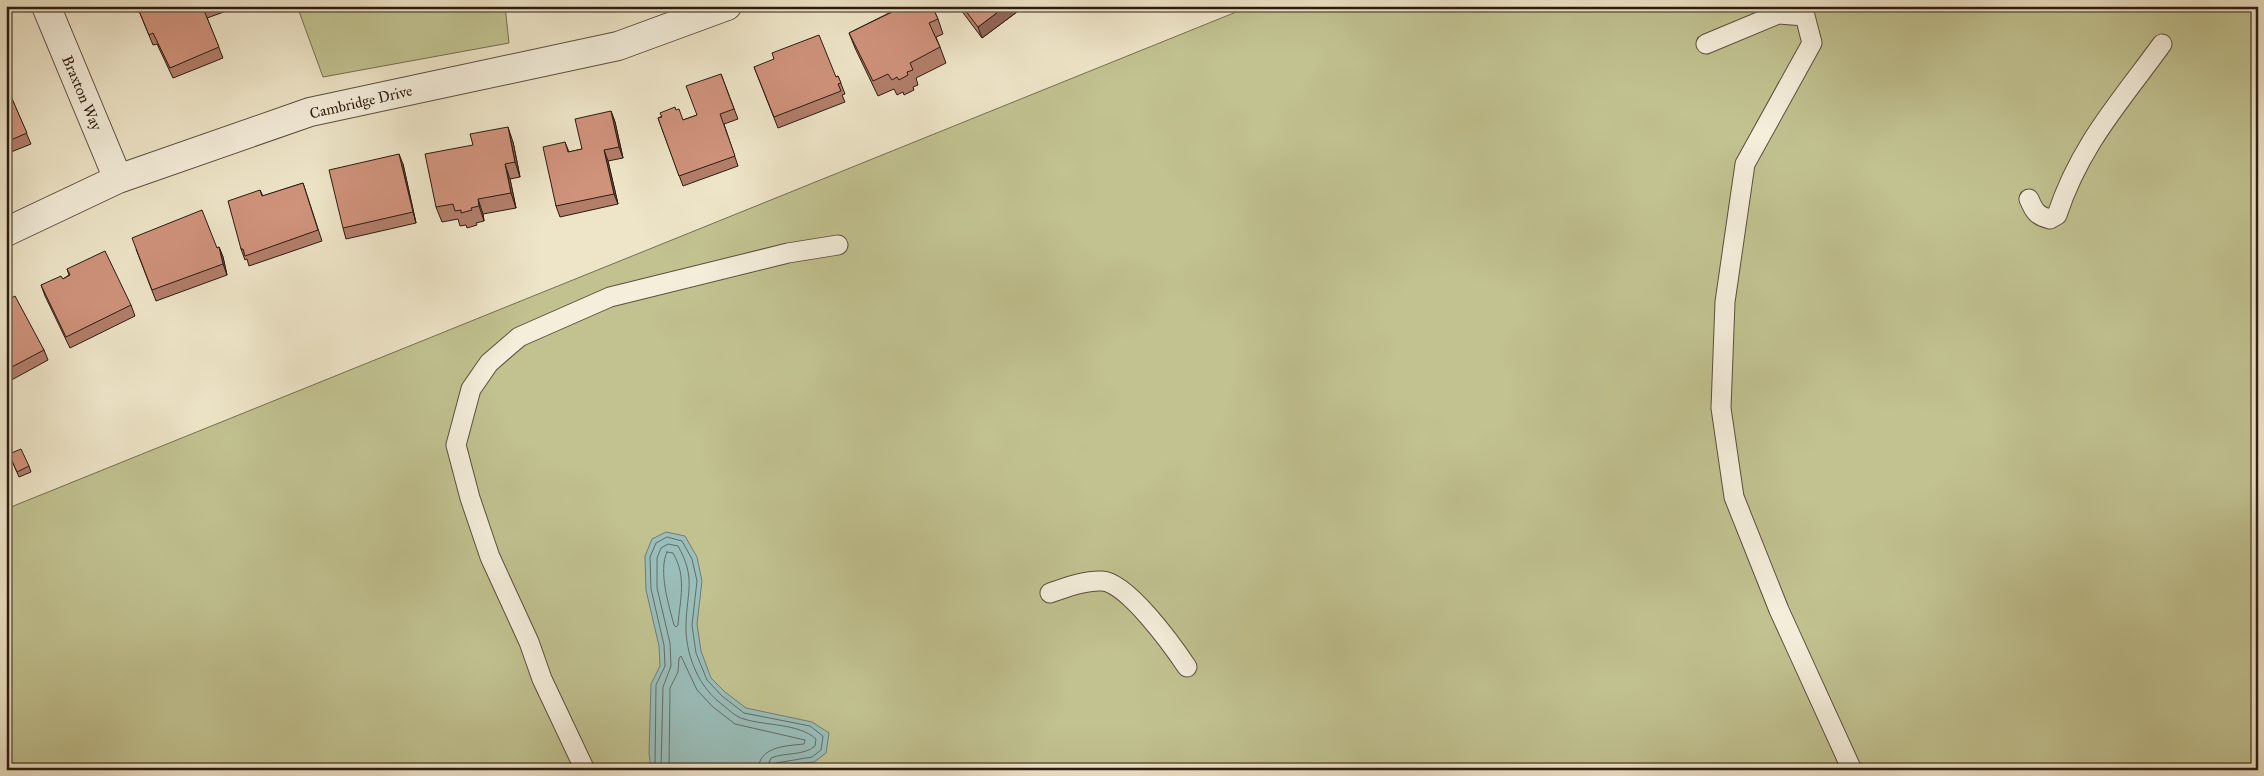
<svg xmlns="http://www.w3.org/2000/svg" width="2264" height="776" font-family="'IM FELL Great Primer',serif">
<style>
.green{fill:#c1c290;stroke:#766e50}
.water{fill:#9abeba;stroke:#6e7d76}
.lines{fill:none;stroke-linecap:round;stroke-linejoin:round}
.shore{stroke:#636c66;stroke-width:1}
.service-casing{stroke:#5c4e3f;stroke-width:21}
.minor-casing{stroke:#5c4e3f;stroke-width:30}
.service{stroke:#f4eedb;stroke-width:19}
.minor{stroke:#f4eedb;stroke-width:28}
.wall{fill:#b27e6a;stroke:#2c1b11}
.shaded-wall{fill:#916656;stroke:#2c1b11}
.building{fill:#cf927b;stroke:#2c1b11}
.labels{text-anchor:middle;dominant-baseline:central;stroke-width:5;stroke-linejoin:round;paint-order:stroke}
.street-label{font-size:15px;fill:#2c1b11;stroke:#f4eedb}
</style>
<rect width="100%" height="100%" fill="#eee5c8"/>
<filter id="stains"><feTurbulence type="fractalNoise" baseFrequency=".004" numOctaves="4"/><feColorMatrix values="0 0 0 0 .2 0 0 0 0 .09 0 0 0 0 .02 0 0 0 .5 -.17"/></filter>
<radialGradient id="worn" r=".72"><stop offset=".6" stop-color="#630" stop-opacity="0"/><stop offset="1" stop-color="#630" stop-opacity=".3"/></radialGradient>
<path class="green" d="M 297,6 L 505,6 L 509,43 L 323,77 Z
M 1251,6 L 2258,6 L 2258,770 L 6,770 L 6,509 Z"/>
<path class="water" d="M 666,532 L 685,536 L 697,557 L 702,581 L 697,624 L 701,651 L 711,678 L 725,692 L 746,708 L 812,722 L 829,733 L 826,753 L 814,762 L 791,764 L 768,770 L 651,770 L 649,753 L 651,684 L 660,666 L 659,646 L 646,590 L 645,556 L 652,539 Z"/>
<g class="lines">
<path class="shore" d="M 667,552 L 673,553 C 687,577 680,599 678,625 L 676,627 L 674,625 C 669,606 658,571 667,552 Z
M 655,770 L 656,685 L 665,666 L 664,645 L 651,589 L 650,557 L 656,543 L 667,537 L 682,541 L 692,559 L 697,581 L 692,625 L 696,653 L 707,680 L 722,696 L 744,713 L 810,726 L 823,736 L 821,750 L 812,757 L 776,763 L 772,770
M 661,770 L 663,687 L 671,666 L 670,643 L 657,588 L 657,558 L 661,548 L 668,544 L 678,546 C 696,578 687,591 686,624 C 685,652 697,684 719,702 C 726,707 735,717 744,719 C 766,726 798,723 816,739 L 815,746 C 804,756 785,752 771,758 L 766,770
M 669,770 L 670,688 L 678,672 L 679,658 L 681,656 L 697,690 L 713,707 L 735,724 L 805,740 L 804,744 C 786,746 759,746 758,770"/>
<g class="service-casing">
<path id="service" d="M 1706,44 L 1778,14 L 1805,16 L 1812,43 L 1745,164 L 1725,302 L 1721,408 L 1734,497 L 1779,610 L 1852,770
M 2029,199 C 2034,211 2037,216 2050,219 L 2057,215 C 2080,145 2120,102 2162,44
M 1050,593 C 1065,588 1085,580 1102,581 C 1127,582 1173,646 1187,667
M 585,770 L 542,679 L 529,642 L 490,557 L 470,498 L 456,445 L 471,389 L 489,363 L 519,337 L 610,297 L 788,253 L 838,245"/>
</g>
<g class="minor-casing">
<path id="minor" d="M 46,6 L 118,179
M 6,232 L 118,179 L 310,112 L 618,46 L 727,6"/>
</g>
<use href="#service" class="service"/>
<use href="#minor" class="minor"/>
</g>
<path class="wall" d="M 137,6 L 230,6 L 232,9 L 207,18 L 223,58 L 173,78 L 157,44 L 153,45 Z
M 889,6 L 932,6 L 938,19 L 943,34 L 936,37 L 940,47 L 946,63 L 916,78 L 918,85 L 913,87 L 914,90 L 904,95 L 903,92 L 897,95 L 894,89 L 878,96 L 855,48 L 849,33 L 891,12 Z
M 958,6 L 1025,6 L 982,38 Z
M 754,67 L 836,77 L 838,76 L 845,94 L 842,95 L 845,102 L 778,128 Z
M 721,74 L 738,119 L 724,124 L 738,166 L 683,186 L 658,118 L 676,110 L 683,120 L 697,115 Z
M 6,85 L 31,144 L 6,154 Z
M 611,111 L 615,122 L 623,158 L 608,161 L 618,204 L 560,217 L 556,206 L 565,142 L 569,152 L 582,149 Z
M 513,142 L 520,177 L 510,179 L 516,208 L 483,214 L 484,221 L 476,223 L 477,225 L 467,228 L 466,225 L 460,226 L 458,219 L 442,222 L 436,207 Z
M 403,164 L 416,223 L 346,239 L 343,228 Z
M 303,183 L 322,241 L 249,266 L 247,259 L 245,260 L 241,249 L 260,190 L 263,196 Z
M 219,247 L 223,257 L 227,275 L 156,301 L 136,249 L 217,248 Z
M 67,269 L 131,305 L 135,316 L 70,348 L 45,296 L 41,285 L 63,279 L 69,275 Z
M 6,301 L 44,350 L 48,360 L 6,383 Z
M 9,454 L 29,466 L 31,472 L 19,477 Z"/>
<path class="shaded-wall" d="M 1006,6 L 1025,6 L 982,38 L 978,27 Z
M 611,111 L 615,122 L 623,158 L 619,147 Z
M 508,127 L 513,142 L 520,177 L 515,162 Z
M 604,150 L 608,161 L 618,204 L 614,194 Z
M 399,154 L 403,164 L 416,223 L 413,212 Z
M 505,164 L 510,179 L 516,208 L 511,193 Z
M 478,199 L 483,214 L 484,221 L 479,206 Z
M 219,247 L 223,257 L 227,275 L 223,264 Z"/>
<path class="building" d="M 137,6 L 207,6 L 203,8 L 219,47 L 170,68 L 153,33 L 149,35 Z
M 890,6 L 932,6 L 938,19 L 929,23 L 940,47 L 910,63 L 913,70 L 907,72 L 908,75 L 899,80 L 897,77 L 892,80 L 888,74 L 873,81 L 849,33 L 892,12 Z
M 962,6 L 1006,6 L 978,27 Z
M 819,35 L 836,77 L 838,76 L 841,83 L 838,84 L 841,91 L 774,117 L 754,67 L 774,59 L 772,53 Z
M 721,74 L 734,109 L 720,114 L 735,156 L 679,176 L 658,118 L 662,117 L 660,113 L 675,107 L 676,110 L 679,109 L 683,120 L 697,115 L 686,86 Z
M 6,85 L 27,133 L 6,142 Z
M 611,111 L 619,147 L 604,150 L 614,194 L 556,206 L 543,147 L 565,142 L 568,152 L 582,149 L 575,119 Z
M 508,127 L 515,162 L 505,164 L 511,193 L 478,199 L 479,206 L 471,208 L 472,210 L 461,213 L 461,210 L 455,211 L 453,204 L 436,207 L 425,154 L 473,145 L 470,134 Z
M 399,154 L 413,212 L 343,228 L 329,170 Z
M 303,183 L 318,230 L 245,256 L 243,249 L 241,249 L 228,201 L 260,190 L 262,196 Z
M 202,210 L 217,248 L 219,247 L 223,264 L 152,290 L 132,238 Z
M 105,251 L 131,305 L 66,337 L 41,285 L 61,276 L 63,279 L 70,275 L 67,269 Z
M 15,296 L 44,350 L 6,370 L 6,301 Z
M 21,449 L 29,466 L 17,472 L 9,454 Z"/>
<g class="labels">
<g class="street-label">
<text transform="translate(82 93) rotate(67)">Braxton Way</text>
<text transform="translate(361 102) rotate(-13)">Cambridge Drive</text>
</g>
</g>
<rect width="2264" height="776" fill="none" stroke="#eee5c8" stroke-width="25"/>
<rect x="8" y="8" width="2249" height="761" fill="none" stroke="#2c1b11" stroke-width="2.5"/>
<rect x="12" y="12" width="2239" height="751" fill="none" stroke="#2c1b11"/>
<rect width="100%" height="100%" filter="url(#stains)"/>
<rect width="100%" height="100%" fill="url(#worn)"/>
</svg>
